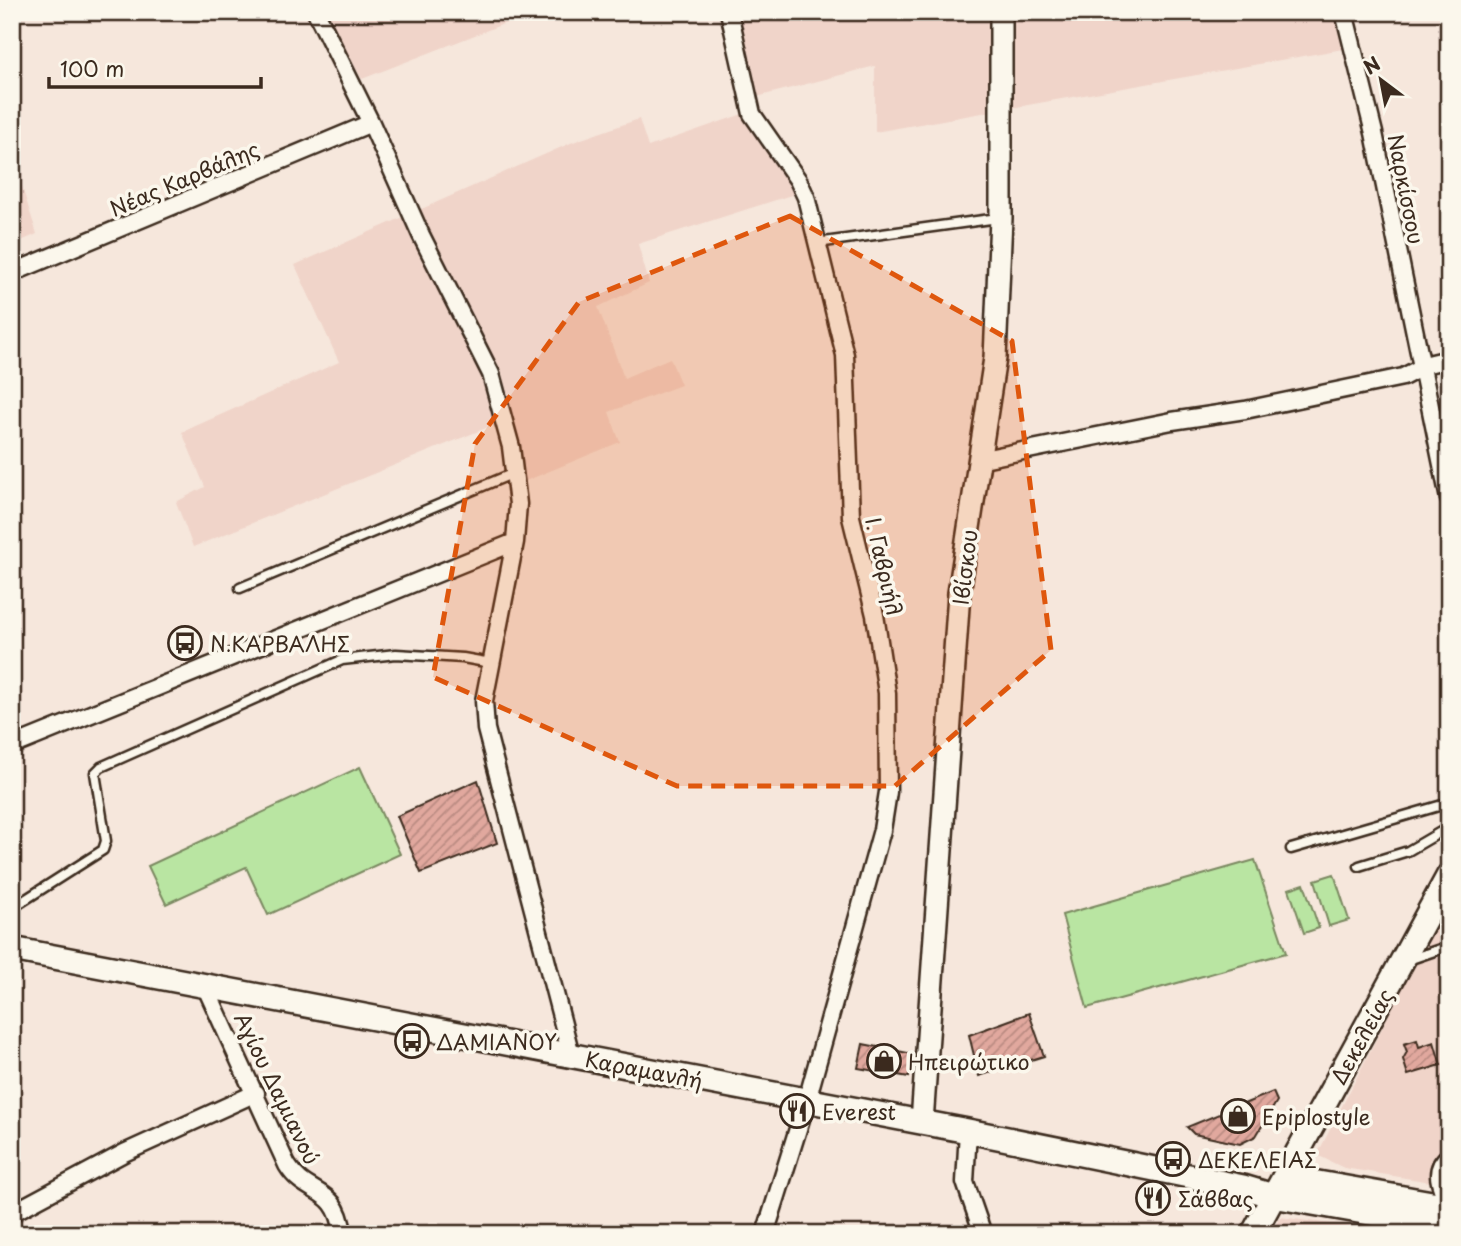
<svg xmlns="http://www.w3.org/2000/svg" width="1461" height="1246" font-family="'Playpen Sans',sans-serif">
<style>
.built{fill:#f0d4c9}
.pitch{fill:#b9e5a2;stroke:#7a8860;stroke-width:2}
.building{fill:url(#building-hatch);stroke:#3b2a1e;stroke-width:2}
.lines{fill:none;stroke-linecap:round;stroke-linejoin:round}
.service-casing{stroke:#3b2a1e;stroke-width:13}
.minor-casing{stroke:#3b2a1e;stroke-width:21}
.tertiary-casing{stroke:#3b2a1e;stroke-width:26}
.secondary-casing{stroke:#3b2a1e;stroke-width:28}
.service{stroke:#fbf7ec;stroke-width:8}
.minor{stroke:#fbf7ec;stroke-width:16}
.tertiary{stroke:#fbf7ec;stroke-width:21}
.secondary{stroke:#fbf7ec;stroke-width:23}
.marked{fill:#df570d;fill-opacity:0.2;stroke:#df570d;stroke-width:5;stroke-dasharray:14 9;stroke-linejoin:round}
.labels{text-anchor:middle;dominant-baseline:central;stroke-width:7;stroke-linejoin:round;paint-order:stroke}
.street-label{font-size:21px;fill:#3b2a1e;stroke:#fbf7ec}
.poi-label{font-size:21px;fill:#3b2a1e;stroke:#fbf7ec;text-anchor:start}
</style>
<defs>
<pattern id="building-hatch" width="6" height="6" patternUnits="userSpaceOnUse" patternTransform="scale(1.75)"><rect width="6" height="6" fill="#e1a89e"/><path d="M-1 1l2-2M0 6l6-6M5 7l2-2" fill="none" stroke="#b88980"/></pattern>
</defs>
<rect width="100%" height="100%" fill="#f6e7dc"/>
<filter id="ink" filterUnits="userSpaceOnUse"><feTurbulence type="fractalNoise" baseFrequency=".0143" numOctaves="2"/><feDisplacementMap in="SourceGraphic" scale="14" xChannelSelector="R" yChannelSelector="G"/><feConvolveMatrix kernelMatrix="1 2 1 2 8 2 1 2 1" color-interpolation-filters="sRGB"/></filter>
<g filter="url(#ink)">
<path class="built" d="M 325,12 L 534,12 L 362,79 Z
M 733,12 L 992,12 L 993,19 L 1027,12 L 1335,12 L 1343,49 L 875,132 L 875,66 L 753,98 Z
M 757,109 L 807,190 L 638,244 L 649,283 L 598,307 L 624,378 L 670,358 L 681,385 L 609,412 L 620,442 L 511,487 L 496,424 L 193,547 L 176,502 L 205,487 L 182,432 L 339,362 L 295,265 L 573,142 L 639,119 L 648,147 Z
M 12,156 L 37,234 L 12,245 Z
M 1449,897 L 1449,1185 L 1344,1168 L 1317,1155 Z
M 1280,1217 L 1402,1234 L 1271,1234 Z"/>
<path class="pitch" d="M 360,767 L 400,854 L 268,915 L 246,867 L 166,904 L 148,866 Z
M 1255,860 L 1286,953 L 1087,1008 L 1062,915 Z
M 1334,874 L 1349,920 L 1329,926 L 1315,880 Z
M 1304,884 L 1319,928 L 1304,933 L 1289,889 Z"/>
<path class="building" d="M 478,780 L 497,843 L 421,873 L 397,816 Z
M 1029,1013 L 1044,1056 L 979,1076 L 969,1035 Z
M 1417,1040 L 1419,1047 L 1434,1042 L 1441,1065 L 1408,1075 L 1403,1059 L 1407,1052 L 1404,1044 Z
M 863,1044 L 913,1054 L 909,1077 L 858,1068 Z
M 1273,1092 L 1277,1101 L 1256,1136 L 1240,1144 L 1194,1134 L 1187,1127 Z"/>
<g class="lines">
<g class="service-casing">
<path id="service" d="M 817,243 L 998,218
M 240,588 L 514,473
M 1291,849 L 1449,803
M 1359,866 L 1408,851 L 1449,827
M 12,908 L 103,850 L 106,841 L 95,773 L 101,767 L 342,660 L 396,654 L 463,658 L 491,663
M 1411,959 L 1449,946"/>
</g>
<g class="minor-casing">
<path id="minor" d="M 316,12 L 371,123 L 421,235 L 491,374 L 511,447 L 518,504 L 515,542 L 484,701 L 486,729 L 571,1055
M 729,12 L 752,114 L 798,180 L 806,197 L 845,355 L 851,517 L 875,615 L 887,693 L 888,792 L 882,830 L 807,1100 L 765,1234
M 1344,12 L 1374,133 L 1449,499
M 12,273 L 371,123
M 978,460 L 1172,421 L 1245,410 L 1403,377 L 1428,364 L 1449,359
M 12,746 L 515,542
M 205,986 L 287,1165 C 307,1198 337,1184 343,1234
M 968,1131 L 965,1182 L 983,1234
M 1449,1156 C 1432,1169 1440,1187 1449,1204
M 12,1213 L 124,1153 L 256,1093"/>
</g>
<g class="tertiary-casing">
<path id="tertiary" d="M 922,1122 L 959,593 L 995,358 L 1001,218 L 1001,12"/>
</g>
<g class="secondary-casing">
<path id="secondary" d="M 12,949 L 968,1131 L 1243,1187 L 1273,1196 L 1449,1227
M 1273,1196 L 1301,1180 L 1449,1206
M 1253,1234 L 1449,875"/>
</g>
<use href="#service" class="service"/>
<use href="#minor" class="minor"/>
<use href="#tertiary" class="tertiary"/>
<use href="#secondary" class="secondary"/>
</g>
</g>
<path class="marked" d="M 790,216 L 1012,341 L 1051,650 L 895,786 L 677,786 L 433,677 L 475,444 L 579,302 Z"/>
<defs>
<g id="bus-ring" transform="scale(1.75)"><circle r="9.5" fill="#fbf7ec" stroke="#3b2a1e" stroke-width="1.5"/><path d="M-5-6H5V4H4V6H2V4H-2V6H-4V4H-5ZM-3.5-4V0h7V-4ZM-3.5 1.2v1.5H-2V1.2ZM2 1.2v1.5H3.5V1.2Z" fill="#3b2a1e"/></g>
<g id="shop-ring" transform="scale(1.75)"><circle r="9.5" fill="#fbf7ec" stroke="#3b2a1e" stroke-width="1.5"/><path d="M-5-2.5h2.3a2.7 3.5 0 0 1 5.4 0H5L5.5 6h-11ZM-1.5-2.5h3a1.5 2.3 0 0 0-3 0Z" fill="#3b2a1e"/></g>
<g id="restaurant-ring" transform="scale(1.75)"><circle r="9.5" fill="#fbf7ec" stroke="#3b2a1e" stroke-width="1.5"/><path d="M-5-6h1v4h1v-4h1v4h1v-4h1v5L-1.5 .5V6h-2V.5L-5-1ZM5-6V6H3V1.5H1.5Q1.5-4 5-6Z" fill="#3b2a1e"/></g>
</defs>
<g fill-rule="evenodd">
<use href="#bus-ring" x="185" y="643"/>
<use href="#bus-ring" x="412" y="1041"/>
<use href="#shop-ring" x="884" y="1061"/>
<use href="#restaurant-ring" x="797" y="1111"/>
<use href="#shop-ring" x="1238" y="1116"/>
<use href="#bus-ring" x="1173" y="1159"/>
<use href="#restaurant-ring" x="1153" y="1198"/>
</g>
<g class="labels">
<g class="street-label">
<text transform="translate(184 178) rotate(-23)">Νέας Καρβάλης</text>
<text transform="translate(1407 189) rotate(79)">Ναρκίσσου</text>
<text transform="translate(885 566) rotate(77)">Ι. Γαβριήλ</text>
<text transform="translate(964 567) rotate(-83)">Ιβίσκου</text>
<text transform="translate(1361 1036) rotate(-61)">Δεκελείας</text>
<text transform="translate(644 1069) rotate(11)">Καραμανλή</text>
<text transform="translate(278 1088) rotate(64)">Αγίου Δαμιανού</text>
</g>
<g class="poi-label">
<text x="210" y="643">Ν.ΚΑΡΒΑΛΗΣ</text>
<text x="436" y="1041">ΔΑΜΙΑΝΟΥ</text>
<text x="908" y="1061">Ηπειρώτικο</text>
<text x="822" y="1111">Everest</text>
<text x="1262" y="1116">Epiplostyle</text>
<text x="1198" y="1159">ΔΕΚΕΛΕΙΑΣ</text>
<text x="1178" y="1198">Σάββας</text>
</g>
</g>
<rect width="1461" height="1246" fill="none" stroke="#fbf7ec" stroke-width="42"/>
<rect x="21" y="21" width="1419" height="1204" fill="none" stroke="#3b2a1e" stroke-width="2.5" filter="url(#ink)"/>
<g transform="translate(1381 80) rotate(328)" stroke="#fbf7ec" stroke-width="5" paint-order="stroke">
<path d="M0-5L12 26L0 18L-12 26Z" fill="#3b2a1e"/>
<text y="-10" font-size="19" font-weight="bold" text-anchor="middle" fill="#3b2a1e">N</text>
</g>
<path d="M49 77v10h212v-10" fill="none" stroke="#3b2a1e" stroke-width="3.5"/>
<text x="60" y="77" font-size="21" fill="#3b2a1e" stroke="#fbf7ec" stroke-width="5" paint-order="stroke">100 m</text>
</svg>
